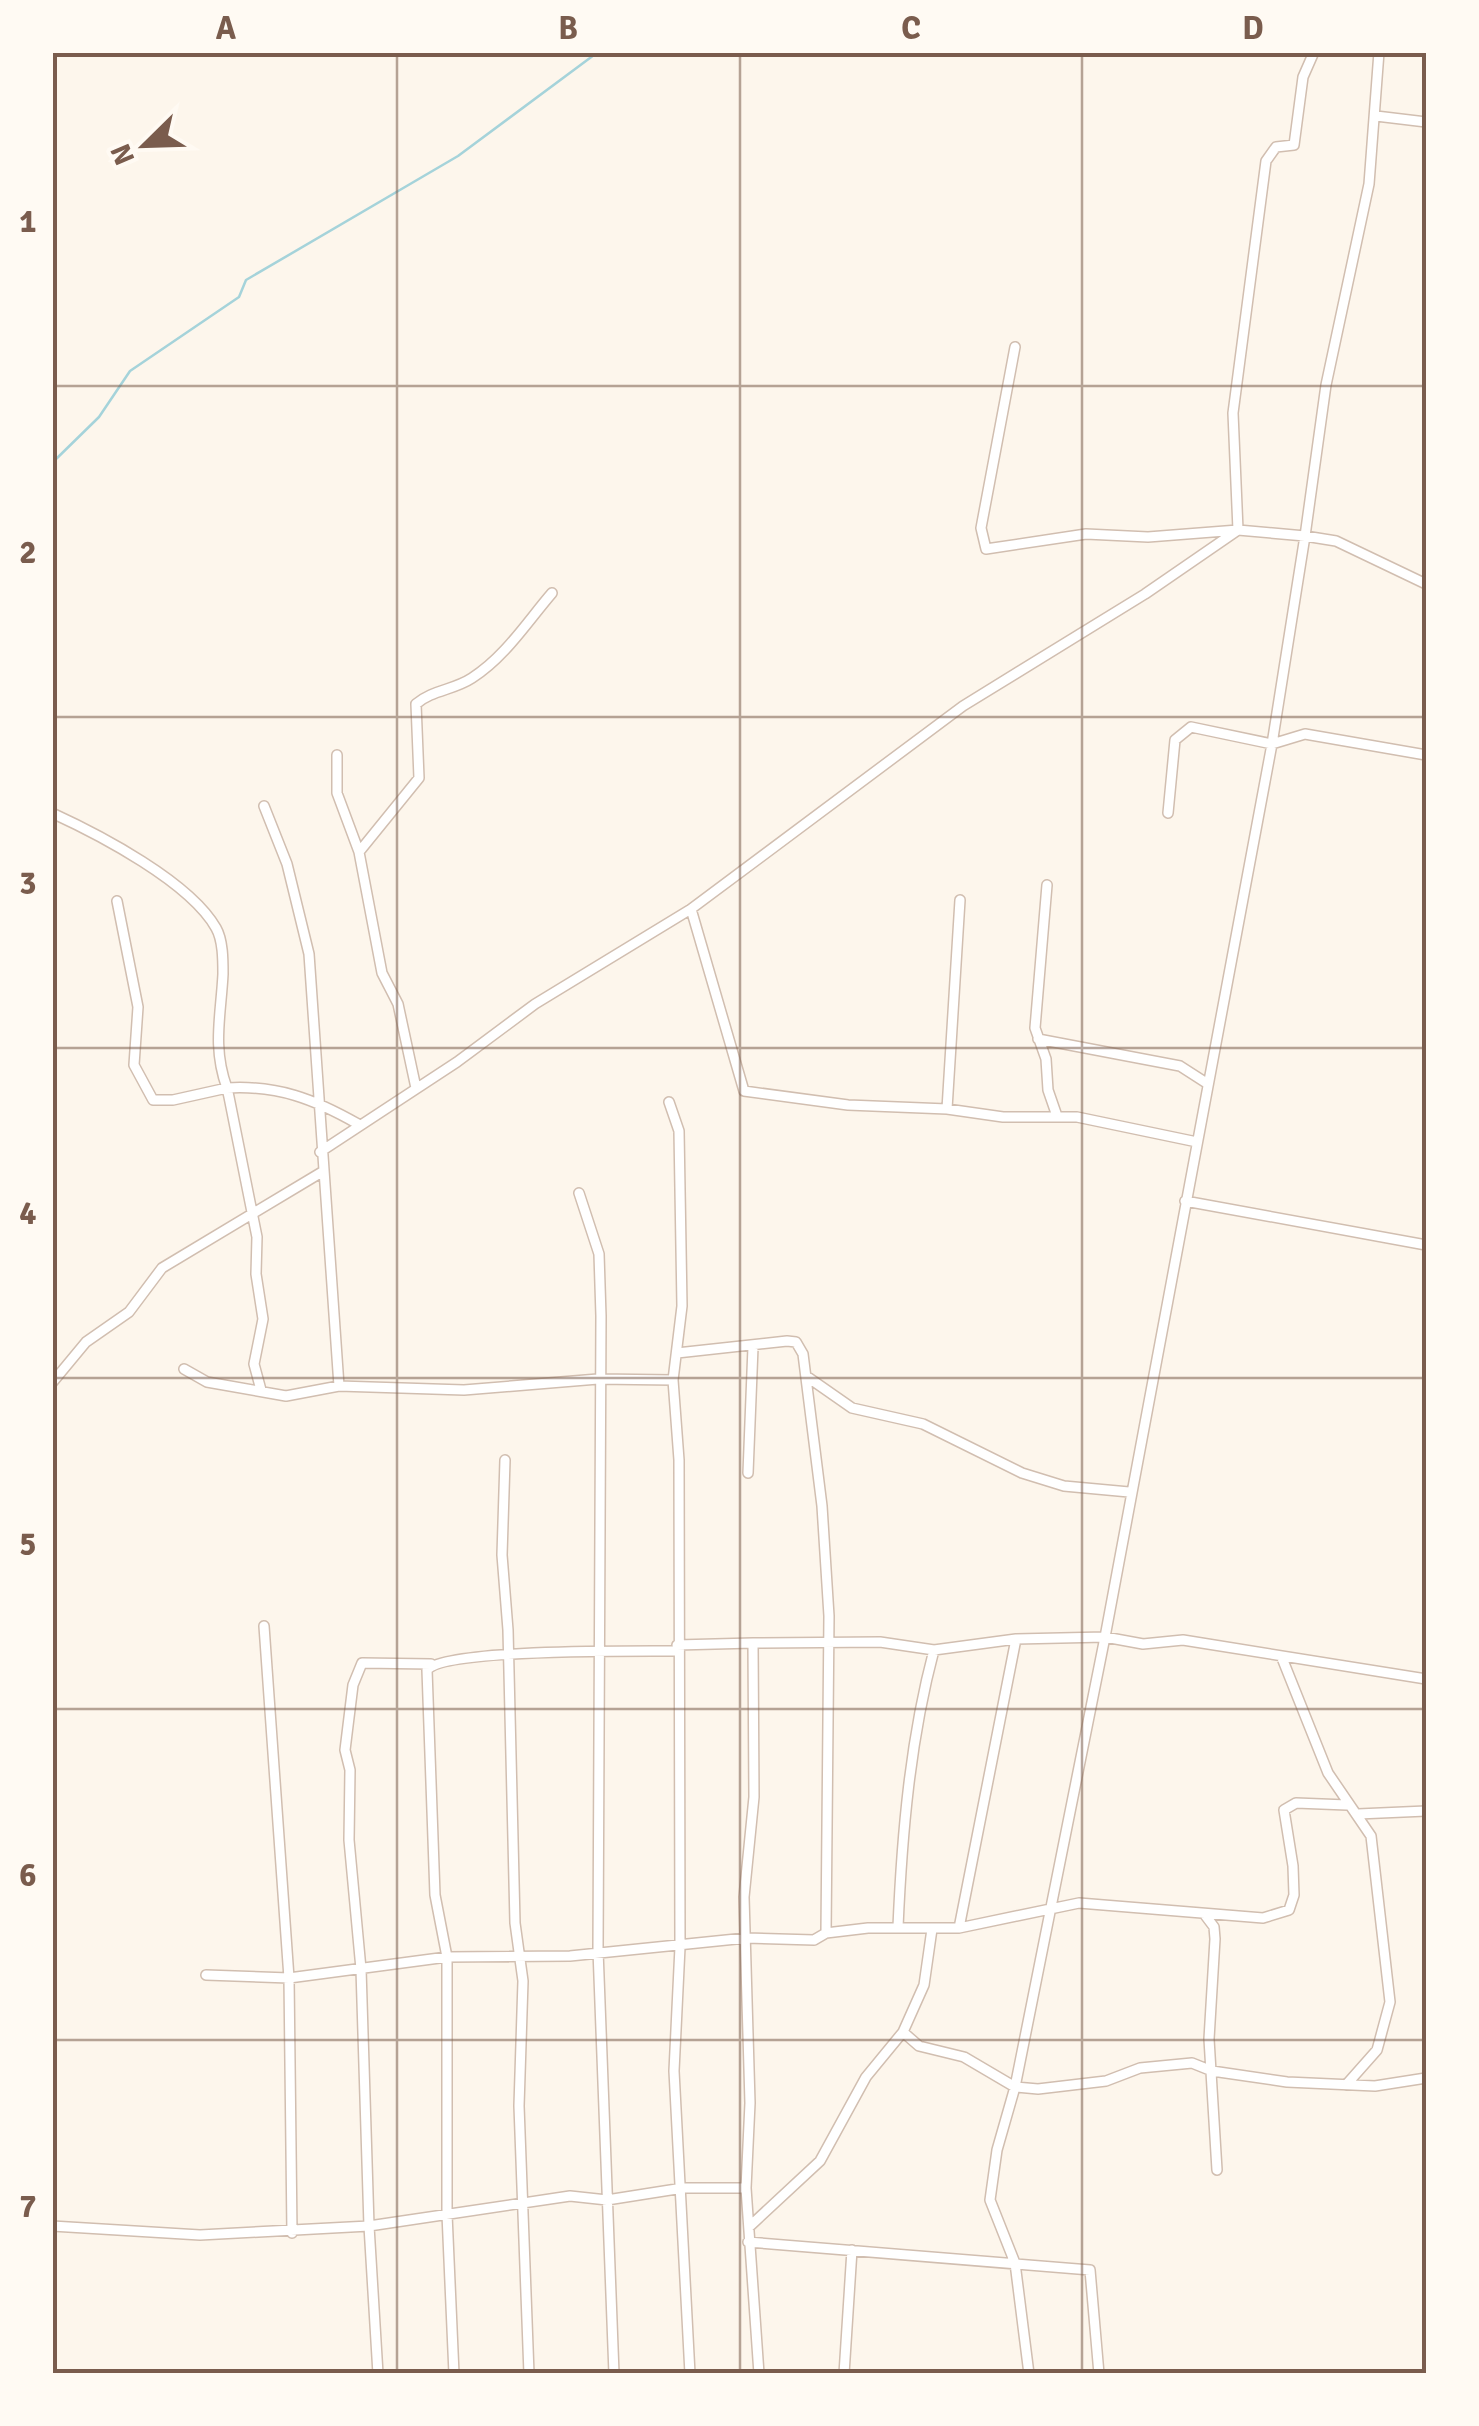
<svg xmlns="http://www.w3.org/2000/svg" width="1479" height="2426" font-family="Signika,sans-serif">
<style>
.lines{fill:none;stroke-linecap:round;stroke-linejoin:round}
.stream{stroke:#a5d3da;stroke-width:2.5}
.street-casing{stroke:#d1beb0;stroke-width:12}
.street{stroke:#fff;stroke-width:9}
.grid{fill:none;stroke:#7a5c4d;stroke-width:2.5;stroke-opacity:0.55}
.neatline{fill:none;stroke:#7a5c4d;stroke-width:4}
.grid-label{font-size:32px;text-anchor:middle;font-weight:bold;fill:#7a5c4d}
</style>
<rect width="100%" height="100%" fill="#fdf6ec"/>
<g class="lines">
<path class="stream" d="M 52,463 L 99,417 L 130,371 L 239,297 L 246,280 L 458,156 L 598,52"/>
<g class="street-casing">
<path id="street" d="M 1379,52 L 1369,184 L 1326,385 L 1305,536 L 1336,541 L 1426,584
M 1376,116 L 1426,122
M 1015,347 L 981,528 L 986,549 L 1086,534 L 1148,537 L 1238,530 L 1305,536 L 1272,744 L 1105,1637 L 1015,2087 L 997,2150 L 990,2200 L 1015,2263 L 1029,2374
M 337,755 L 337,793 L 359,852 L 382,973 L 398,1004 L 416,1088
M 264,806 L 287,864 L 309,954 L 339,1386
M 52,813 C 100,835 190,882 216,928 C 223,940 223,960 223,974 C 221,1015 212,1047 227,1088 C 278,1085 314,1099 358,1124
M 1168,813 L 1175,740 L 1191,727 L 1272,744 L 1305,734 L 1426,755
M 359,852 L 419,778 L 416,704 C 432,690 454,690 472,678 C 505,657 527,622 552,593
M 1047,885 L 1035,1028 L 1046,1059 L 1048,1090 L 1057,1116
M 117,901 L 138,1007 L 134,1065 L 153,1100 L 173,1100 L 227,1088 L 229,1097 L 257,1237 L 256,1274 L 263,1319 L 254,1364 L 261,1390
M 691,909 L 744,1091 L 848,1105 L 947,1109 L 1003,1117 L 1077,1117 L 1197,1142
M 1038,1039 L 1180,1066 L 1208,1084
M 669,1102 L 679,1131 L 682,1306 L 673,1380 L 679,1460 L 680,1947 L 674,2071 L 690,2374
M 947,1109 L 960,900
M 320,1152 L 457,1062 L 535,1004 L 691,909 L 963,706 L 1145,594 L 1238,530 L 1233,413 L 1266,161 L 1276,147 L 1294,145 L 1303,77 L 1314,52
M 579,1193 L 599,1254 L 601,1316 L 598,1950 L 614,2374
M 1185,1201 L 1426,1245
M 677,1353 L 787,1341 L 796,1342 L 803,1354 L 822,1506 L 829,1616 L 826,1933
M 184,1369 L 207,1382 L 286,1396 L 339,1386 L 464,1390 L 598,1379 L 673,1380
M 809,1378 L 852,1408 L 923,1424 L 1022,1473 L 1064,1486 L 1129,1492
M 52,1383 L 86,1342 L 129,1312 L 162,1268 L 322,1172
M 505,1460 L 502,1555 L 508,1630 L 515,1923 L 523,1981 L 519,2106 L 529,2374
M 748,1473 L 753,1347
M 264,1626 L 289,1978 L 292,2233
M 677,1645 L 753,1643
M 1282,1658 L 1328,1773 L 1371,1836 L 1390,2002 L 1377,2050 L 1346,2085
M 431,1664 L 362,1663 L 353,1685 L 345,1750 L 350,1770 L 349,1840 L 361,1969 L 369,2226 L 570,2196 L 607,2200 L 683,2188 L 746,2188
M 1358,1814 L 1426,1811
M 1205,1915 L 1214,1927 L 1215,1939 L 1209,2039 L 1217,2170
M 898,1927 C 902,1834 910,1740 934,1650
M 959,1928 L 1016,1639
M 206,1975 L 289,1978 L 447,1957 L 570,1956 L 746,1938 L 814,1940 L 826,1933 L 868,1928 L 959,1928 L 1079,1903 L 1263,1918 L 1289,1910 L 1294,1895 L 1293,1866 L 1284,1810 L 1296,1803 L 1347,1805
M 903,2032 L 919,2046 L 964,2057 L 1015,2087 L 1038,2089 L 1106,2081 L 1140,2068 L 1192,2063 L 1212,2071 L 1287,2082 L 1375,2086 L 1426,2078
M 52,2226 L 200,2235 L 369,2226 L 378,2374
M 749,2227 L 820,2161 L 866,2077 L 903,2032 L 924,1985 L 932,1929
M 748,2242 L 1090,2270 L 1099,2374
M 454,2374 L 447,2214 L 447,1957 L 435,1895 L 427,1670 C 445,1649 639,1651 676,1651
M 759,2374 L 746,2188 L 750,2103 L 744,1897 L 754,1797 L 753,1643 L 880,1642 L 934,1650 L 1016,1639 L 1105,1637 L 1143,1644 L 1183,1640 L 1426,1679
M 844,2374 L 852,2250"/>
</g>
<use href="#street" class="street"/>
</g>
<path class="grid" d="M 397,52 L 397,2374M 740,52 L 740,2374M 1082,52 L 1082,2374M 52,386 L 1426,386M 52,717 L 1426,717M 52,1048 L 1426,1048M 52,1378 L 1426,1378M 52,1709 L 1426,1709M 52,2040 L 1426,2040"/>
<rect width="1479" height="2426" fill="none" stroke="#fffaf3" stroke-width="110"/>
<g transform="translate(145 145) rotate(247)" stroke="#fffaf3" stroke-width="8" paint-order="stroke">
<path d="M0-8L18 38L0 25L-18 38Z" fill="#7a5c4d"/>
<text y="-15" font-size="28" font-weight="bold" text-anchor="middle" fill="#7a5c4d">N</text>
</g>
<rect x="55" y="55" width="1369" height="2316" class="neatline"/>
<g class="grid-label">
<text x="226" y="39">A</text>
<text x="568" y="39">B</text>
<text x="911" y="39">C</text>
<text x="1253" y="39">D</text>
<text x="28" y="232">1</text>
<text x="28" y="563">2</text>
<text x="28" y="894">3</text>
<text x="28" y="1224">4</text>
<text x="28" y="1555">5</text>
<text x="28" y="1886">6</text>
<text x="28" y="2217">7</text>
</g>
</svg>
